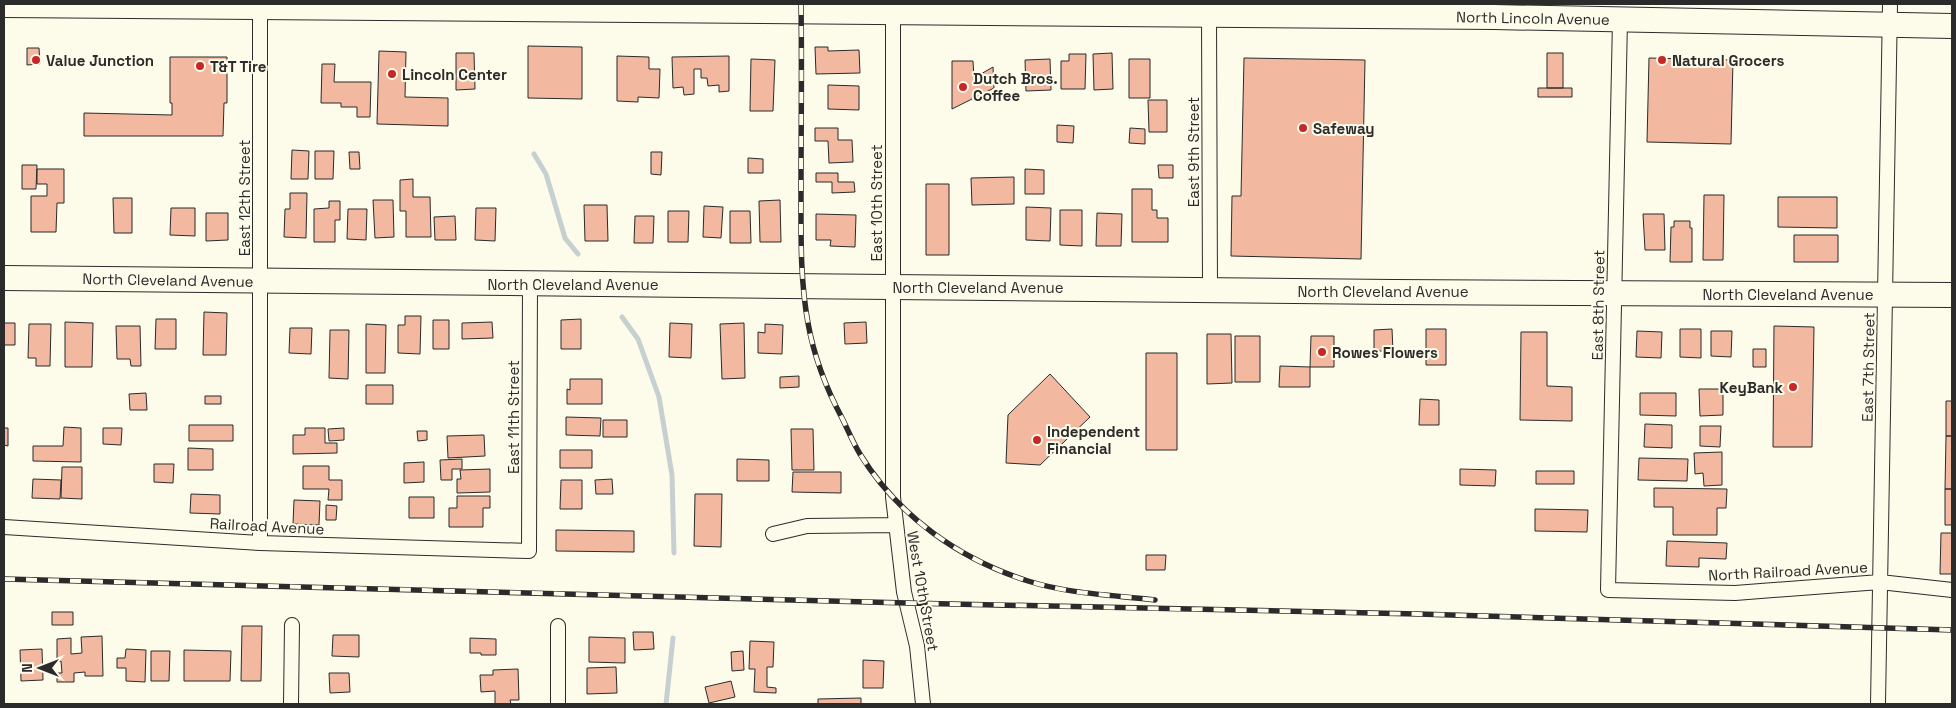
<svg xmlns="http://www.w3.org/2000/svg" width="1956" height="708" font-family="'Space Grotesk',sans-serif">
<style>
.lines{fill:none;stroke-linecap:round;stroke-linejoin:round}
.stream{stroke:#c7d0d0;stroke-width:5}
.building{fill:#f2b8a0;stroke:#2b2b2b}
.minor-casing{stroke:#2b2b2b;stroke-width:16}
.trunk-casing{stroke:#2b2b2b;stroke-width:26}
.minor{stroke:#fdfbea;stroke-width:14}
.trunk{stroke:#fdfbea;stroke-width:24}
.rail-casing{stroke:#2b2b2b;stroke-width:5.5}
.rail{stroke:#fdfbea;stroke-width:4;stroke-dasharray:11;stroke-linecap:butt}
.poi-dot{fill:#c62828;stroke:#fdfbea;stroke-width:2}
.labels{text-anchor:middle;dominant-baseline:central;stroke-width:4;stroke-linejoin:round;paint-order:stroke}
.street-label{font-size:15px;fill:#2b2b2b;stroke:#fdfbea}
.poi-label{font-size:15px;font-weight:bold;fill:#2b2b2b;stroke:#fdfbea;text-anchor:start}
</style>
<rect width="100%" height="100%" fill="#fdfbea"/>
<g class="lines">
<path class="stream" d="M 534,154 L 546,174 L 565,238 L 578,254
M 622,317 L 638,339 L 659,397 L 672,475 L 674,553
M 666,704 L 673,638"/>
</g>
<path class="building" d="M 528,46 L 582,47 L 582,99 L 528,98 Z
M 815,47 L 828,47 L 828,51 L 859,50 L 860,73 L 816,74 Z
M 27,48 L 39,48 L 40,64 L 27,65 Z
M 379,51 L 406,52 L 405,97 L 448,98 L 448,126 L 377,124 Z
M 456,53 L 474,53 L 475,89 L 456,90 Z
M 1112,53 L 1113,89 L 1094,90 L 1093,54 Z
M 1547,53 L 1563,53 L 1563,88 L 1547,88 Z
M 1069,54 L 1086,54 L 1085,89 L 1061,89 L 1061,61 L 1069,61 Z
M 617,56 L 649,57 L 649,69 L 660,69 L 659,98 L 638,97 L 638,102 L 617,101 Z
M 729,56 L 729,91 L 719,92 L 719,85 L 708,86 L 707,78 L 701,78 L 701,69 L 694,69 L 694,94 L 684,95 L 683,87 L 673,88 L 672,57 Z
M 170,57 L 227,57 L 227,103 L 224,103 L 223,136 L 84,136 L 84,113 L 172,115 L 172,103 L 170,103 Z
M 1244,58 L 1365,60 L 1361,259 L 1231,256 L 1232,196 L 1241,196 Z
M 1649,58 L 1733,60 L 1731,144 L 1647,142 Z
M 751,59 L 775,60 L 773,111 L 750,111 Z
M 1050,59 L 1051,90 L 1026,91 L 1025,60 Z
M 1129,59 L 1150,59 L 1150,98 L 1129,98 Z
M 952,61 L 973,61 L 974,78 L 993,67 L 994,88 L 952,109 Z
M 322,64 L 335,64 L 334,82 L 371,82 L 370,117 L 357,117 L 357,107 L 341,107 L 341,103 L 321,103 Z
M 828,85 L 859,86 L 859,110 L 828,109 Z
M 1538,88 L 1572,88 L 1572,97 L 1538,97 Z
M 1148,100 L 1167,100 L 1167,132 L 1149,132 Z
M 1057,125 L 1074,126 L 1073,143 L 1057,142 Z
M 815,128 L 838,128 L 838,140 L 852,140 L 853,162 L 829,163 L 828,141 L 815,141 Z
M 1130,128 L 1145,129 L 1145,144 L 1129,143 Z
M 292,150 L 309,151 L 308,179 L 291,179 Z
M 315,151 L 334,151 L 333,179 L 315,179 Z
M 349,152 L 359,152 L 360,169 L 350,169 Z
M 651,152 L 662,152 L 661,175 L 651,174 Z
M 748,158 L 763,159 L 763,173 L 748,173 Z
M 22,165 L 37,165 L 36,189 L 22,189 Z
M 1158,165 L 1173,165 L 1173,178 L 1159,178 Z
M 37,169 L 64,169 L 64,203 L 57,203 L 56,232 L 31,232 L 31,196 L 47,196 L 47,184 L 37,184 Z
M 1025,169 L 1044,170 L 1044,194 L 1025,194 Z
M 816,173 L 838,173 L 838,182 L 854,182 L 855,192 L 832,193 L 832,182 L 816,182 Z
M 1014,177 L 1014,204 L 972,205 L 971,178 Z
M 413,179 L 413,197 L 430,197 L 431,237 L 406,237 L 406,211 L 400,211 L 400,180 Z
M 926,184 L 949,184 L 949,255 L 926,255 Z
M 1132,189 L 1152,189 L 1152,210 L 1157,210 L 1157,218 L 1168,218 L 1168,242 L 1132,242 Z
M 290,193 L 307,193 L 306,238 L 284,237 L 285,209 L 290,209 Z
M 1704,195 L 1724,195 L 1723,260 L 1703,260 Z
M 1778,197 L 1837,197 L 1837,228 L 1778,227 Z
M 113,198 L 132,198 L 132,233 L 114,233 Z
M 373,200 L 393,200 L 394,237 L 375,238 Z
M 780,200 L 781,242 L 760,242 L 759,201 Z
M 329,201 L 340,201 L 340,220 L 335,220 L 335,242 L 314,242 L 314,209 L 329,208 Z
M 584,205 L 607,205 L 608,241 L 585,241 Z
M 704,206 L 723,207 L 721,238 L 703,237 Z
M 1026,207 L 1051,208 L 1050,241 L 1026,240 Z
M 171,208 L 195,208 L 195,236 L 170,235 Z
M 476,208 L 496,208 L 495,241 L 475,240 Z
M 348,209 L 367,209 L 366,240 L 347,239 Z
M 1060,210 L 1082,210 L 1082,246 L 1060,245 Z
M 668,211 L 689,211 L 688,242 L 668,242 Z
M 730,211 L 750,211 L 751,243 L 730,243 Z
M 206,213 L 228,213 L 228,240 L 206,241 Z
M 1097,213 L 1122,214 L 1121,246 L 1096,246 Z
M 816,214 L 856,215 L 855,247 L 830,246 L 831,240 L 816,240 Z
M 1643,214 L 1664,214 L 1665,250 L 1645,250 Z
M 455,216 L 456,240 L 435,240 L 434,217 Z
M 635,216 L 654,216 L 653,243 L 634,243 Z
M 1674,221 L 1690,221 L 1690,228 L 1692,228 L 1692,262 L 1670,262 L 1671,227 L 1674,227 Z
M 1794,235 L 1838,235 L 1838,262 L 1794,262 Z
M 204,312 L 227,313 L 226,355 L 203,355 Z
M 405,316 L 421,316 L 420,354 L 398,353 L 398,325 L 405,325 Z
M 156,319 L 176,319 L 176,349 L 155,349 Z
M 581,319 L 581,349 L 561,349 L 561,320 Z
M 433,320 L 449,320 L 449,349 L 433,349 Z
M 65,322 L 93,323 L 92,367 L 65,367 Z
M 492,322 L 493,338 L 462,339 L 462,323 Z
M 866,322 L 867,343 L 845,344 L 844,323 Z
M 4,323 L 15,323 L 15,345 L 4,345 Z
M 670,323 L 692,324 L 691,358 L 669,357 Z
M 744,323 L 745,378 L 722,379 L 720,324 Z
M 29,324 L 51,324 L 50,366 L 36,366 L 36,358 L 28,358 Z
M 366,324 L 386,325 L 385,373 L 366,373 Z
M 765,324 L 783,325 L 782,354 L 758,353 L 758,332 L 765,333 Z
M 116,326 L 140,326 L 141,366 L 131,366 L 130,359 L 117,359 Z
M 1774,326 L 1814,327 L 1812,447 L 1773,447 Z
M 290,328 L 312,328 L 311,354 L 289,353 Z
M 1392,329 L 1393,351 L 1374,351 L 1374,330 Z
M 1426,329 L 1446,329 L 1446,365 L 1426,365 Z
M 1680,329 L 1701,329 L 1701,358 L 1680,357 Z
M 330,330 L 349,330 L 348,379 L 329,378 Z
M 1637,331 L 1662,332 L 1661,358 L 1636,357 Z
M 1711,331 L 1732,331 L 1731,357 L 1711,356 Z
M 1521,332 L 1547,332 L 1547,386 L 1572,387 L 1572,421 L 1520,420 Z
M 1207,334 L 1231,334 L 1232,383 L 1207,384 Z
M 1235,336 L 1260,336 L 1260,382 L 1235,382 Z
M 1311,336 L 1334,336 L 1334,367 L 1310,367 Z
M 1753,349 L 1766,349 L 1766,367 L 1753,367 Z
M 1146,353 L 1177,353 L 1177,450 L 1146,450 Z
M 1280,366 L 1310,367 L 1310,387 L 1279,387 Z
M 1050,374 L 1090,417 L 1040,465 L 1006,463 L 1008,415 Z
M 799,376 L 799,387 L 780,388 L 780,377 Z
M 570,379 L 602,379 L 602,404 L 567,404 L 567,389 L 570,390 Z
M 366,385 L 393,385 L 393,404 L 366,404 Z
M 1699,389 L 1723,389 L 1723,415 L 1700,416 Z
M 146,393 L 147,410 L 130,410 L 129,394 Z
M 1640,393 L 1676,393 L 1676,416 L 1640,415 Z
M 205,396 L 221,396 L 221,404 L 205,404 Z
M 1420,399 L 1439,400 L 1439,425 L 1419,425 Z
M 1946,401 L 1952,401 L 1952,436 L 1946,436 Z
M 566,417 L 601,418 L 600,436 L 566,435 Z
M 603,420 L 627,420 L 627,437 L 603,437 Z
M 1645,424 L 1672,425 L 1672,448 L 1644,447 Z
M 189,425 L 233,425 L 233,441 L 189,441 Z
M 1700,426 L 1721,426 L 1720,447 L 1700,446 Z
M 64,427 L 81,428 L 81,462 L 33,461 L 33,446 L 63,446 Z
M 4,428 L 8,428 L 8,446 L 4,445 Z
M 103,428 L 122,428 L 121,445 L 103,444 Z
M 305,428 L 325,428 L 325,443 L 337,443 L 337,453 L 293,454 L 293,435 L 305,435 Z
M 344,428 L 344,440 L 329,441 L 328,429 Z
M 791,429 L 813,429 L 814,470 L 792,470 Z
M 417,431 L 427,431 L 427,440 L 418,441 Z
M 484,435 L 485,456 L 448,458 L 447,436 Z
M 1946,436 L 1952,436 L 1952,489 L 1945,489 Z
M 188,448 L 213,449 L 213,470 L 188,470 Z
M 560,450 L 592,450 L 592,468 L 560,468 Z
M 1722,452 L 1722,485 L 1704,486 L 1703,473 L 1695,474 L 1694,453 Z
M 1639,458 L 1688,459 L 1687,481 L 1638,480 Z
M 462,459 L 462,469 L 452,469 L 452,480 L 441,480 L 440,460 Z
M 737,459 L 769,460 L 769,481 L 737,481 Z
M 424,462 L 424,482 L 404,483 L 404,463 Z
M 154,464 L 174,464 L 173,483 L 154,482 Z
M 303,466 L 329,466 L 329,480 L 342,480 L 342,500 L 328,500 L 329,489 L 303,489 Z
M 62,467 L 82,467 L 82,499 L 61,498 Z
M 490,469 L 490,492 L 457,493 L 457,479 L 461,479 L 460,470 Z
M 1460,469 L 1496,470 L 1495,486 L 1460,485 Z
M 1536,471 L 1574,471 L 1574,484 L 1536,484 Z
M 793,472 L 841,472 L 841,493 L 792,492 Z
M 33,479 L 61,480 L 60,499 L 32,498 Z
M 612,479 L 613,494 L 596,494 L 595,480 Z
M 561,480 L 582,480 L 582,509 L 560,509 Z
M 1654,488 L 1727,489 L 1726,508 L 1717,508 L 1717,535 L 1673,535 L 1673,507 L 1654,507 Z
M 1945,489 L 1952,489 L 1952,525 L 1945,525 Z
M 191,494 L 220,495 L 220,514 L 190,513 Z
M 695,494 L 722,494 L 721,547 L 694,546 Z
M 457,496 L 490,496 L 490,508 L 483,508 L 483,527 L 449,527 L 449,508 L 457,508 Z
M 409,497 L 434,497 L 434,518 L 409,518 Z
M 294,500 L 320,501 L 319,525 L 293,524 Z
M 326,505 L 337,506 L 336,520 L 326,520 Z
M 1535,509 L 1588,510 L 1587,532 L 1535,531 Z
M 556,530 L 634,531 L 634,552 L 556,551 Z
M 1941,533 L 1952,533 L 1952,574 L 1940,574 Z
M 1667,541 L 1727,543 L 1726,559 L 1699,558 L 1699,567 L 1666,566 Z
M 1146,555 L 1166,555 L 1165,570 L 1146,570 Z
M 52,612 L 73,612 L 73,625 L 52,625 Z
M 242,626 L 262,626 L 261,681 L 241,681 Z
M 633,632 L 653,632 L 654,649 L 634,650 Z
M 333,635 L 359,635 L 359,657 L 332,656 Z
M 102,636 L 103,676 L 85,676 L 85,672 L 74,673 L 74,682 L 57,682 L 57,673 L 62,673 L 61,661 L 57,662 L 57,639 L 71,638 L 71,654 L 82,653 L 81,637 Z
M 589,637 L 625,638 L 625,663 L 589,662 Z
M 470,638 L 496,639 L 496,655 L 481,655 L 481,653 L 470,653 Z
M 750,641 L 774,642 L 773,667 L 767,667 L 767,687 L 776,688 L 776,693 L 754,692 L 755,669 L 749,669 Z
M 42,649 L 43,680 L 21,681 L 20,650 Z
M 126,649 L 146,650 L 145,682 L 126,681 L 126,668 L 117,668 L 117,658 L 125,658 Z
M 184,650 L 231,651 L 230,681 L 184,681 Z
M 151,651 L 170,651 L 169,681 L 151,681 Z
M 743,651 L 744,670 L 732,671 L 731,652 Z
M 863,660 L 884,661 L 883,688 L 863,688 Z
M 616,667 L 617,693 L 587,694 L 587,668 Z
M 518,669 L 519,700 L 510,700 L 511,704 L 495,704 L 495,691 L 481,692 L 480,675 L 493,675 L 493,670 Z
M 329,673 L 349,673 L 350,692 L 330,693 Z
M 731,681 L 735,697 L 709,703 L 705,687 Z
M 861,698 L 861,704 L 818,704 L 818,699 Z"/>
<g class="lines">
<g class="minor-casing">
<path id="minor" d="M 893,12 L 893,497 L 904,592 L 917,646 L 923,704
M 1209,15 L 1210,289
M 1620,20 L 1608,590 L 1735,593 L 1880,582 L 1952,590
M 4,527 L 260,543 L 529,551 L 530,284
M 773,534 L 807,526 L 895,525
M 260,543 L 260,4
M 558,626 L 558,704
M 291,704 L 292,625
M 1878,704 L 1890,4"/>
</g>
<g class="trunk-casing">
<path id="trunk" d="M 4,5 L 1494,17 L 1952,26
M 4,278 L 1393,292 L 1952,295"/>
</g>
<use href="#minor" class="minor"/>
<use href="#trunk" class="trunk"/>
<g class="rail-casing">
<path id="rail" d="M 801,4 C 802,66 801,128 801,190 C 801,235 800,279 808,323 C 814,357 826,388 842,418 C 848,430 853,443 860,454 C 898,516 959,559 1028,581 C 1069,594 1113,595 1155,600
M 4,579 L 907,603 L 1418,614 L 1952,630"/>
</g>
<use href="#rail" class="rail"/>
</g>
<g class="poi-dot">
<circle cx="36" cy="60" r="5"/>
<circle cx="1662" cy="60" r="5"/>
<circle cx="200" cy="66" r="5"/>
<circle cx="392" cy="74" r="5"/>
<circle cx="963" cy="87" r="5"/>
<circle cx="1303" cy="128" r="5"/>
<circle cx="1322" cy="352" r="5"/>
<circle cx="1793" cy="387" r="5"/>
<circle cx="1037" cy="440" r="5"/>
</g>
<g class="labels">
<g class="street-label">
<text transform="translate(1533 18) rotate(1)">North Lincoln Avenue</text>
<text transform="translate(1193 152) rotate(-90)">East 9th Street</text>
<text transform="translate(244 198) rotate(-90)">East 12th Street</text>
<text transform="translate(876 203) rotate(-90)">East 10th Street</text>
<text transform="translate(168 280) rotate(1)">North Cleveland Avenue</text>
<text x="573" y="284">North Cleveland Avenue</text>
<text x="978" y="287">North Cleveland Avenue</text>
<text x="1383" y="291">North Cleveland Avenue</text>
<text x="1788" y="294">North Cleveland Avenue</text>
<text transform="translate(1598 305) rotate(-89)">East 8th Street</text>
<text transform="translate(1868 367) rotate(-89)">East 7th Street</text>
<text transform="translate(513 417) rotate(-90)">East 11th Street</text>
<text transform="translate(267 526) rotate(3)">Railroad Avenue</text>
<text transform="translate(1788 571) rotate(-3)">North Railroad Avenue</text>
<text transform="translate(923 591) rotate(80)">West 10th Street</text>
</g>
<g class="poi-label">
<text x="46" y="60">Value Junction</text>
<text x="1672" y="60">Natural Grocers</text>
<text x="210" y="66">T&amp;T Tire</text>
<text x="402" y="74">Lincoln Center</text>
<text x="973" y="78">Dutch Bros.<tspan x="973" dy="17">Coffee</tspan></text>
<text x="1313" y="128">Safeway</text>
<text x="1332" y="352">Rowes Flowers</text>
<text x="1783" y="387" text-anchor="end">KeyBank</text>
<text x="1047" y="431">Independent<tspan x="1047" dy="17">Financial</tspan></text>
</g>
</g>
<rect width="1956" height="708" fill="none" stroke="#2b2b2b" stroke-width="10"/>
<g transform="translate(40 668) rotate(270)" stroke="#fdfbea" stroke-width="4" paint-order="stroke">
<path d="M0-4L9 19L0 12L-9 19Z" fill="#2b2b2b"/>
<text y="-8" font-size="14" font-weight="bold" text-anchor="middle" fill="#2b2b2b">N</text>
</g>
</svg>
